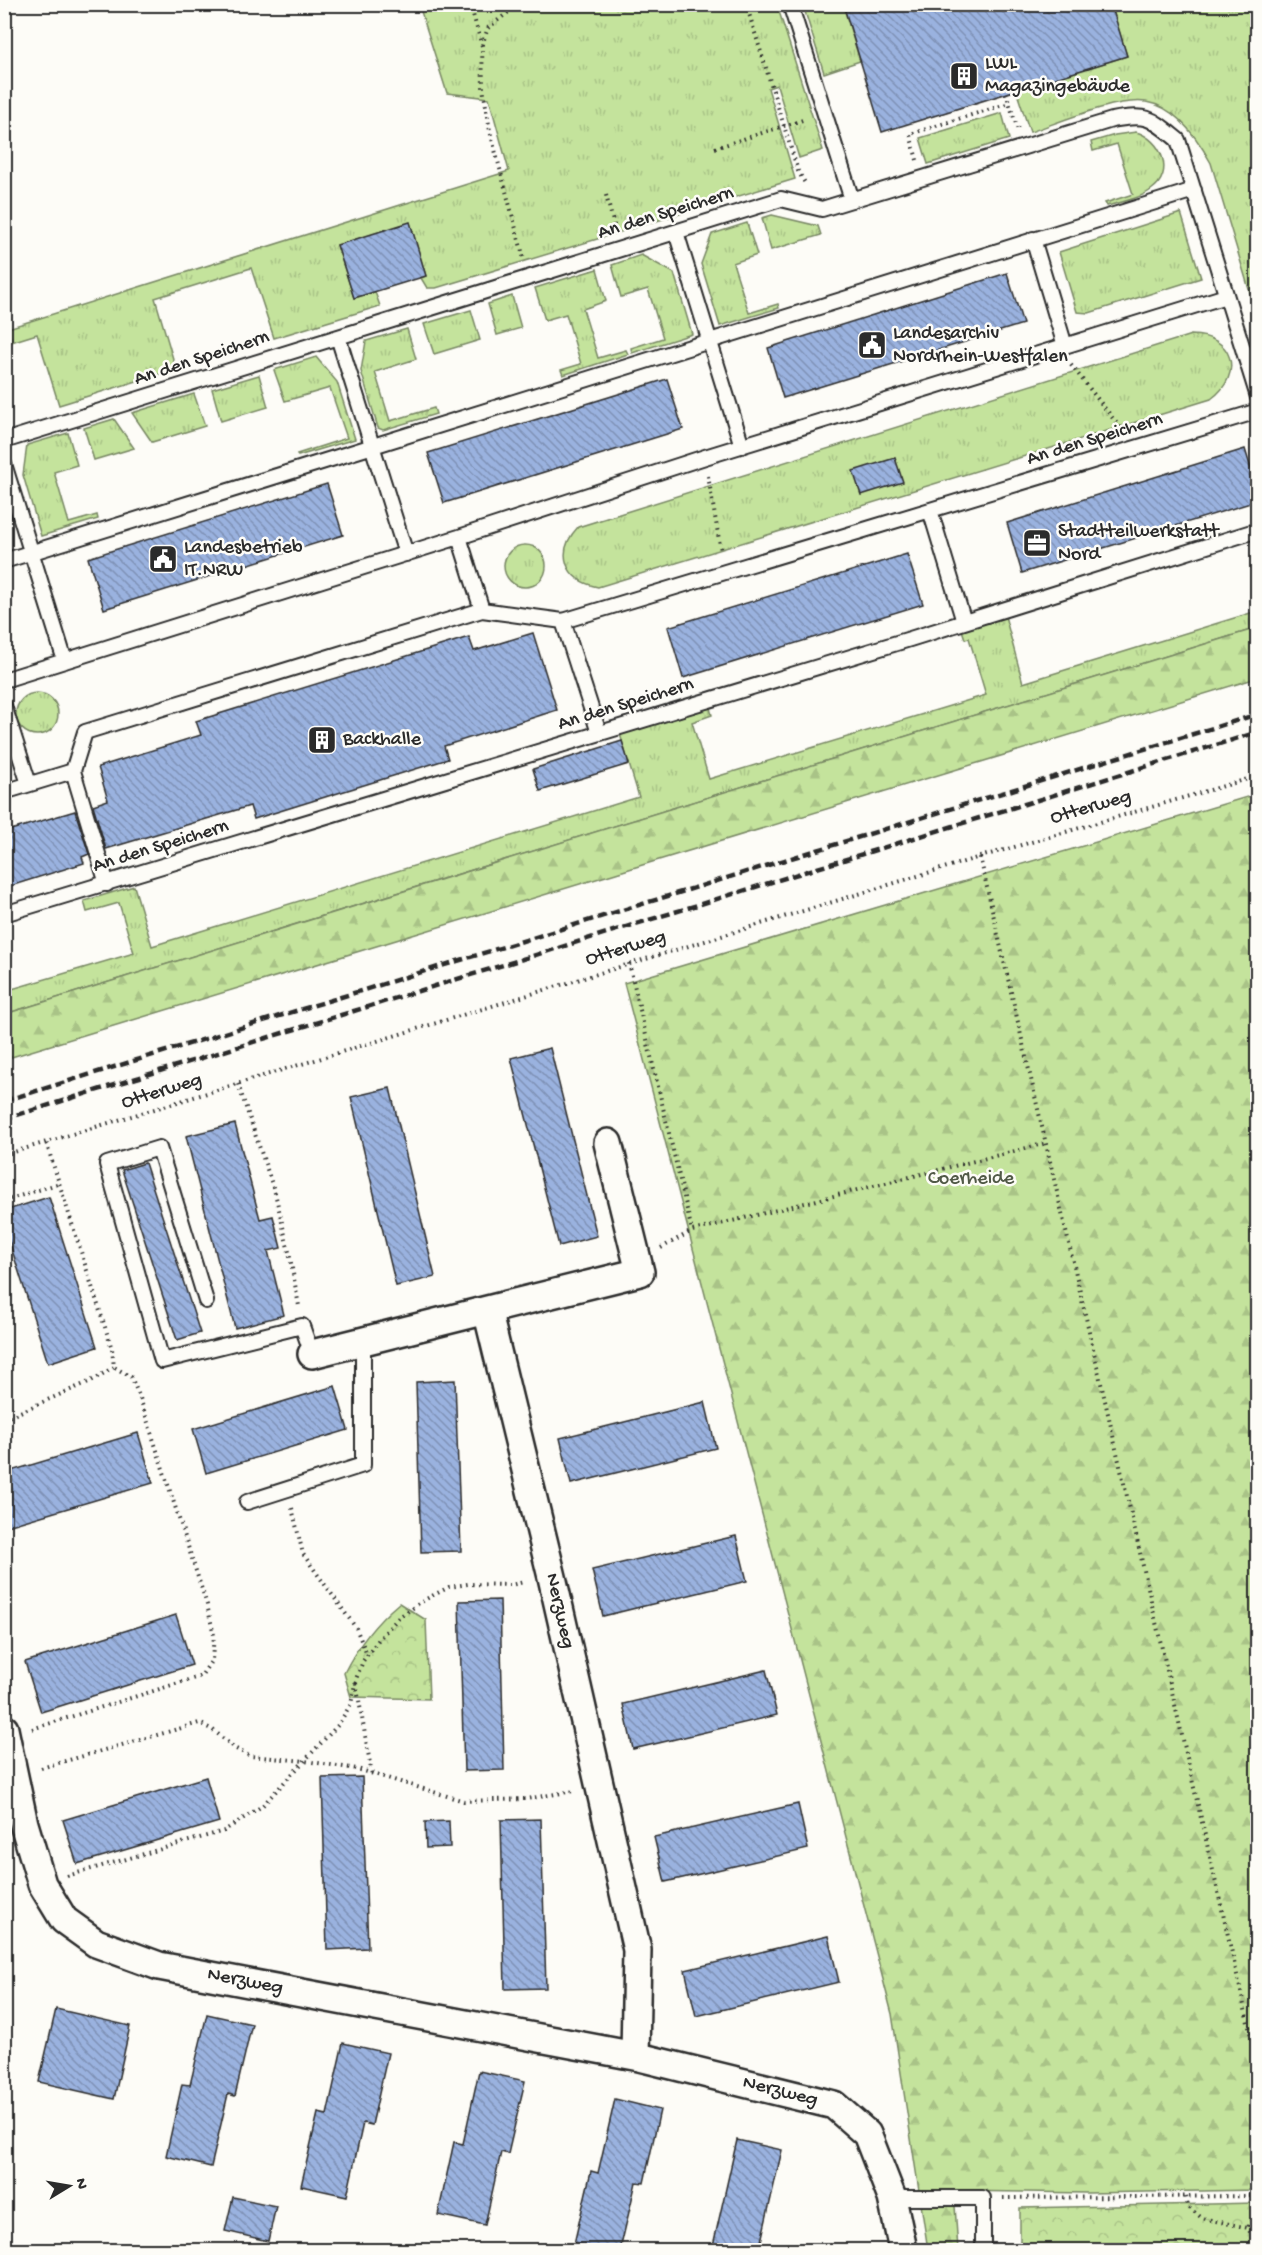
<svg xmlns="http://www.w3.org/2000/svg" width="1262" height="2255" font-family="'Gochi Hand',sans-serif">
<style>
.grass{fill:url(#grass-tufts);stroke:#788764;stroke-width:1.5}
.forest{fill:url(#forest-firs);stroke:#788764;stroke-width:1.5}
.park{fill:url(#park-crowns);stroke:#788764;stroke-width:1.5}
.building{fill:url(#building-back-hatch);stroke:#2b2b2b;stroke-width:1.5}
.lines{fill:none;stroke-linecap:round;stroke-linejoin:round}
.lane-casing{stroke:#2b2b2b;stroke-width:18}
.street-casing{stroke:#2b2b2b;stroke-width:32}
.path{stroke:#2b2b2b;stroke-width:4;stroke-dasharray:1.5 4.5;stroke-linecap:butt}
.lane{stroke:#fdfcf7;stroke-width:14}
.street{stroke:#fdfcf7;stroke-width:27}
.rail{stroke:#2b2b2b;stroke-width:4.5;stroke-dasharray:9 4.5;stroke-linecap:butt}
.labels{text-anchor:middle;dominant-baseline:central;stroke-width:5;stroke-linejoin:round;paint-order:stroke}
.poi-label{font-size:20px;fill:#2b2b2b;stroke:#fdfcf7;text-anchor:start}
.street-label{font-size:20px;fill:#2b2b2b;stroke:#fdfcf7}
.park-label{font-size:20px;fill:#515947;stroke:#fdfcf7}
</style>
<defs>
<pattern id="grass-tufts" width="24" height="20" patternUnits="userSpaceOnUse" patternTransform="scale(1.5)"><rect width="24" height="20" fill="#c4e39c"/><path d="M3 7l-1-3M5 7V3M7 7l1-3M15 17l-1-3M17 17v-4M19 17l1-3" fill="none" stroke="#a9c387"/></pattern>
<pattern id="forest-firs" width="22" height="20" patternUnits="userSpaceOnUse" patternTransform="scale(1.5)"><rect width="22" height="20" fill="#c4e39c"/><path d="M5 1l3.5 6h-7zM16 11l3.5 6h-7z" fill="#a9c387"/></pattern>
<pattern id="park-crowns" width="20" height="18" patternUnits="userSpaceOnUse" patternTransform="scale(1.5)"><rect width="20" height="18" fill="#c4e39c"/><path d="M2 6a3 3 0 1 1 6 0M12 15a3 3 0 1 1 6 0" fill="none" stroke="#a9c387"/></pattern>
<pattern id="building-back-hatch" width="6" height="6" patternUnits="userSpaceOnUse" patternTransform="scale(1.5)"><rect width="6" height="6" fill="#9ab2df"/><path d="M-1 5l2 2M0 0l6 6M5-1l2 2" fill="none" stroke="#7e91b5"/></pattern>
</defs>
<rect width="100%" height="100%" fill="#fdfcf7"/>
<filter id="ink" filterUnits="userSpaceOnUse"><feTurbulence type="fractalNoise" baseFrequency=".0167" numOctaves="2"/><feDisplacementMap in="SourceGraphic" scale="12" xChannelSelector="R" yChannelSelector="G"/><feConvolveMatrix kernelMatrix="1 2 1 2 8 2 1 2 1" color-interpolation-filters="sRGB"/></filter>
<g filter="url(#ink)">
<path class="grass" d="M 419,5 L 777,5 L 823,150 L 799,158 L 777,85 L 768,88 L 795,179 L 436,288 L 427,288 L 421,278 L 426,276 L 410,223 L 337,245 L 354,298 L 375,292 L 380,306 L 274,338 L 251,268 L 155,298 L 176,369 L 59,405 L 37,334 L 5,344 L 5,329 L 509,171 L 489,98 L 447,93 Z
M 803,5 L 843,5 L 860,61 L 824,73 Z
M 1111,5 L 1257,5 L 1257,316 L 1211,163 C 1198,139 1176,107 1146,102 C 1115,98 1060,122 1030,132 L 1016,90 L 1127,56 Z
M 1002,113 L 1009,139 L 928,164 L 920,138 Z
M 1136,132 C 1161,139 1176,173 1151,190 C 1139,199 1121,202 1107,206 L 1105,203 L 1133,194 L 1117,144 L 1093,151 L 1091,142 L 1115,135 Z
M 1181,213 L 1201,278 L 1089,313 L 1077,312 L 1059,252 Z
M 772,215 L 818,226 L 821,235 L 771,250 L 762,218 Z
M 747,223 L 757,255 L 733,263 L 749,313 L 778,304 L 779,308 L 720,326 L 701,264 L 712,234 Z
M 641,255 L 674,273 L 692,334 L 632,353 L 631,348 L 663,338 L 648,289 L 621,297 L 612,265 Z
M 597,269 L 606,301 L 583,309 L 598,358 L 626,350 L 628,354 L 563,375 L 561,370 L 581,364 L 566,314 L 545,320 L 535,288 Z
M 512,296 L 521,328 L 497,335 L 488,304 Z
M 471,310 L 480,340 L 434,354 L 424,324 Z
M 407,329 L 416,359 L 375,372 L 390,421 L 434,408 L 436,414 L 383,430 L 378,428 L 361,371 L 366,341 Z
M 1191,335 C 1233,335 1245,374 1211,399 L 598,587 C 564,580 555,552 578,527 Z
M 316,357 L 337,382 L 355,439 L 298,456 L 297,454 L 347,438 L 330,388 L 285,401 L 274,370 Z
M 259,375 L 268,407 L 221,421 L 212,389 Z
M 194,394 L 205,426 L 152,442 L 132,413 Z
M 114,419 L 134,448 L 94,460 L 84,428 Z
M 68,433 L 77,465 L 54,472 L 69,523 L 97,515 L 98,519 L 41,536 L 23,475 L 27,445 Z
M504 566a21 21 0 1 1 42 0a21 21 0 1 1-42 0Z
M 1257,611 L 1257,628 L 5,1014 L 5,991 L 134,953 L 119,903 L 87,912 L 84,901 L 134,886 L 152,946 L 639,797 L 620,734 L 710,708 L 712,715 L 692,722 L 709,779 L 986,695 L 969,638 L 965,639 L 962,630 L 1005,616 L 1023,683 Z
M16 714a21 21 0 1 1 42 0a21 21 0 1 1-42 0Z"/>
<path class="forest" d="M 1257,628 L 1257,678 L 5,1059 L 5,1014 Z
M 1257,794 L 1257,2190 L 1087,2193 L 954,2191 L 958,2250 L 928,2250 L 892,2014 L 624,983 Z"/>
<path class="park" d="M 399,1603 L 426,1620 L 429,1699 L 351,1697 L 344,1673 C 358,1645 375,1623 399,1603 Z
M 1257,2203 L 1257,2250 L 1020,2250 L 1020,2208 Z"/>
<path class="building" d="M 843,4 L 1111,4 L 1127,56 L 882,132 Z
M 410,222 L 426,276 L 354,298 L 337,245 Z
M 1007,273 L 1023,324 L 783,398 L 768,348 Z
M 667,379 L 683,429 L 444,503 L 428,453 Z
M 1245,449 L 1257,488 L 1257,501 L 1022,573 L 1007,523 Z
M 895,458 L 903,482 L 861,495 L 853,471 Z
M 327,484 L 343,535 L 104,609 L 88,558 Z
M 907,554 L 923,604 L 683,678 L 668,627 Z
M 533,633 L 557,710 L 444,746 L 448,759 L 254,819 L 250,806 L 106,849 L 93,805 L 108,800 L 98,767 L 201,735 L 196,721 L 469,637 L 474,651 Z
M 622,741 L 629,764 L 540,791 L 533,769 Z
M 75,811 L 89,854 L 82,857 L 84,863 L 4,888 L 4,832 Z
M 550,1048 L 597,1236 L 559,1246 L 511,1058 Z
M 390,1088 L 435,1277 L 396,1286 L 351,1097 Z
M 235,1124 L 260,1219 L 273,1216 L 281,1248 L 268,1251 L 284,1315 L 235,1328 L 186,1136 Z
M 145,1163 L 200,1333 L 177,1340 L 122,1170 Z
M 49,1197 L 97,1347 L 48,1363 L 4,1225 L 4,1211 Z
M 455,1380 L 461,1551 L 421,1552 L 416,1382 Z
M 335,1386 L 348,1430 L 206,1473 L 193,1429 Z
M 705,1402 L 716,1448 L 571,1484 L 560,1438 Z
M 138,1433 L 153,1483 L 4,1527 L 4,1473 Z
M 736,1536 L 747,1581 L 603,1616 L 592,1570 Z
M 500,1600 L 504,1770 L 464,1771 L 459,1601 Z
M 176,1615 L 192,1665 L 41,1712 L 25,1662 Z
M 766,1670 L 777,1715 L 633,1749 L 623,1704 Z
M 206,1777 L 219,1822 L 77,1864 L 63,1820 Z
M 362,1777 L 368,1948 L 327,1950 L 322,1778 Z
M 798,1804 L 808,1849 L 665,1882 L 654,1837 Z
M 541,1819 L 546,1988 L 505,1989 L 501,1820 Z
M 449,1821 L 450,1847 L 426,1848 L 425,1822 Z
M 828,1936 L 839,1982 L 696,2016 L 685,1970 Z
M 56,2009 L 130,2026 L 114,2099 L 39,2082 Z
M 207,2014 L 252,2024 L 235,2096 L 228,2094 L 211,2167 L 166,2156 L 182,2084 L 190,2085 Z
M 343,2043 L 388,2053 L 372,2125 L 363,2123 L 347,2196 L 301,2186 L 318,2113 L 327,2115 Z
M 479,2071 L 525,2081 L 508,2154 L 501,2152 L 485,2225 L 438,2215 L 454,2142 L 463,2144 Z
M 615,2099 L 660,2110 L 644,2183 L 636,2182 L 620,2250 L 605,2250 L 574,2244 L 591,2171 L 598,2173 Z
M 737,2140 L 782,2150 L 759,2250 L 712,2250 Z
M 233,2197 L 276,2206 L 268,2241 L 225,2231 Z"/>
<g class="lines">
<g class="lane-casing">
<path id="lane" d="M 790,4 L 852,200
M 676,232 L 742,446
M 1033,239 L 1065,346
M 338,337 L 406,554
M 4,441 L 781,199 L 822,209 L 1112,120 C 1148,113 1151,118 1178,140 L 1258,397
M 4,464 L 65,661
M 930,510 L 964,622
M 459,537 L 482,610
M 4,561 L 1194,190
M 563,621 L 599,733
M 4,680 L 459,537 L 705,457 L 1226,296
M 4,706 L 29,784
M 73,771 L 107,884
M 4,792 L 73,771 L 85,732 L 482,610 L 563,621 L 1258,411
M 4,914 L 910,639 L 1258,530
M 206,1301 L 159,1148 L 107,1164 L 162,1361 L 302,1326 L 312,1354
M 247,1502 L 363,1465 L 363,1341
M 892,2198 L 983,2198 L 983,2250"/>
</g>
<g class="street-casing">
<path id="street" d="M 487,1310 L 640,1272 L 608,1143
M 312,1354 L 487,1310 L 552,1577 L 637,1950 L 635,2056 L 834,2105 L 867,2134 L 892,2198 L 902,2245 L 901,2250
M 4,1729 L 24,1824 L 42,1884 L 64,1920 L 96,1943 L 159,1966 L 635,2056"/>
</g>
<path class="path" d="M 470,4 L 482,46 L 483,88 L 490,131 L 524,259
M 746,4 L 798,171 L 805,183
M 482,45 L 488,28 L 519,4
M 1006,93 L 1018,130
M 715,148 L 806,119
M 917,160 L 910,134 L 1010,103
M 606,195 L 615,229
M 1071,365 L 1122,430
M 708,476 L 721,551
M 980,857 L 1258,2066
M 629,963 L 692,1231 L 1047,1143
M 238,1084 L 275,1193 L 289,1252 L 299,1306
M 4,1155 L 980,857 L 1258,776
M 4,1201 L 60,1183
M 661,1248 L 692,1231
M 4,1419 L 91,1381 L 114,1367 L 112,1349 L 46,1142
M 292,1508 L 303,1554 L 356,1628 L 367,1655
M 356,1683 L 372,1775
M 32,1729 L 201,1676 L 212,1660 L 214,1635 L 207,1605 L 140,1398 L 131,1377 L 114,1367
M 41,1768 L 199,1723 L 213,1730 L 236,1749 L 250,1756 L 305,1761 L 357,1769 L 464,1801 L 526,1799 L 574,1791
M 67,1876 L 224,1831 L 262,1806 L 338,1725 L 351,1704 L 356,1679 L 363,1661 L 379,1639 L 399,1617 L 426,1599 L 449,1587 L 468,1584 L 511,1585 L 524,1582
M 1186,2197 L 1188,2207 L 1202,2218 L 1248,2228
M 1003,2198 L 1258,2196
M 1258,2203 L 1248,2228 L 1258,2249"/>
<use href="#lane" class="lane"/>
<use href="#street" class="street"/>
<path class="rail" d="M 4,1101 L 1258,714
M 4,1119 L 1258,732"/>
</g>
</g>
<defs>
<g id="building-square" transform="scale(1.5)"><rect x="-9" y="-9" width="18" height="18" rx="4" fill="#2b2b2b" stroke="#fdfcf7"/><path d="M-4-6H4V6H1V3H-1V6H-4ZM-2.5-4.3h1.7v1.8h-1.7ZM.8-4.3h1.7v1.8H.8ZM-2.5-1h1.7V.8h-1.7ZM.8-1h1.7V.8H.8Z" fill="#fff"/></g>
<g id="civic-square" transform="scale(1.5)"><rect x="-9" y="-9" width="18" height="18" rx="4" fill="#2b2b2b" stroke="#fdfcf7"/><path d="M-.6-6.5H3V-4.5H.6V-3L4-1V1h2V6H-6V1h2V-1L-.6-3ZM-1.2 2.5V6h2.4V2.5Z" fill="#fff"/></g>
<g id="office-square" transform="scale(1.5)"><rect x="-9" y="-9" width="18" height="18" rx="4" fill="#2b2b2b" stroke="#fdfcf7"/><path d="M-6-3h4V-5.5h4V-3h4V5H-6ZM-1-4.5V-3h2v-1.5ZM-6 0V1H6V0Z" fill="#fff"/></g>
</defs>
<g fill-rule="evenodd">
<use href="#building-square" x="964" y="76"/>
<use href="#civic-square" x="872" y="345"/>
<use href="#office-square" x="1037" y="543"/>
<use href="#civic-square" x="163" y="559"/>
<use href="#building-square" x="322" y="740"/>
</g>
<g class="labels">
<g class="poi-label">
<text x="985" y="64">LWL<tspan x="985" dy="23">Magazingebäude</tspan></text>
<text x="893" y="334">Landesarchiv<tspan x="893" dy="23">Nordrhein-Westfalen</tspan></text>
<text x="1058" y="532">Stadtteilwerkstatt<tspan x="1058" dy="23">Nord</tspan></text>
<text x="184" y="548">Landesbetrieb<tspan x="184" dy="23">IT.NRW</tspan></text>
<text x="343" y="740">Backhalle</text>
</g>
<g class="street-label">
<text transform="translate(666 214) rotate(-17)">An den Speichern</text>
<text transform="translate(202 359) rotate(-18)">An den Speichern</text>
<text transform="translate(1095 440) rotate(-17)">An den Speichern</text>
<text transform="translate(626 705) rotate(-17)">An den Speichern</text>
<text transform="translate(1091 808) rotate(-16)">Otterweg</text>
<text transform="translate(161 847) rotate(-17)">An den Speichern</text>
<text transform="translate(626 949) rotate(-17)">Otterweg</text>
<text transform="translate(162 1092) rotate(-17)">Otterweg</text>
<text transform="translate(559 1611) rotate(77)">Nerzweg</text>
<text transform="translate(245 1982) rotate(11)">Nerzweg</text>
<text transform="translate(780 2092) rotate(14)">Nerzweg</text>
</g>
<g class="park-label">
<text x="971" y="1179">Coerheide</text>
</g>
</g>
<rect width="1262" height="2255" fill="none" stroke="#fdfcf7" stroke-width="24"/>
<rect x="12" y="12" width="1238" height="2231" fill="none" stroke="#2b2b2b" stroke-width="2" filter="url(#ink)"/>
<g transform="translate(69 2186) rotate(79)" stroke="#fdfcf7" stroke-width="4.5" paint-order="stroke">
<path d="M0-4.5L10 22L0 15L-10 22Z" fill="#2b2b2b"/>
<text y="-9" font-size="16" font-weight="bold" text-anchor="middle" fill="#2b2b2b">N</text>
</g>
</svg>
